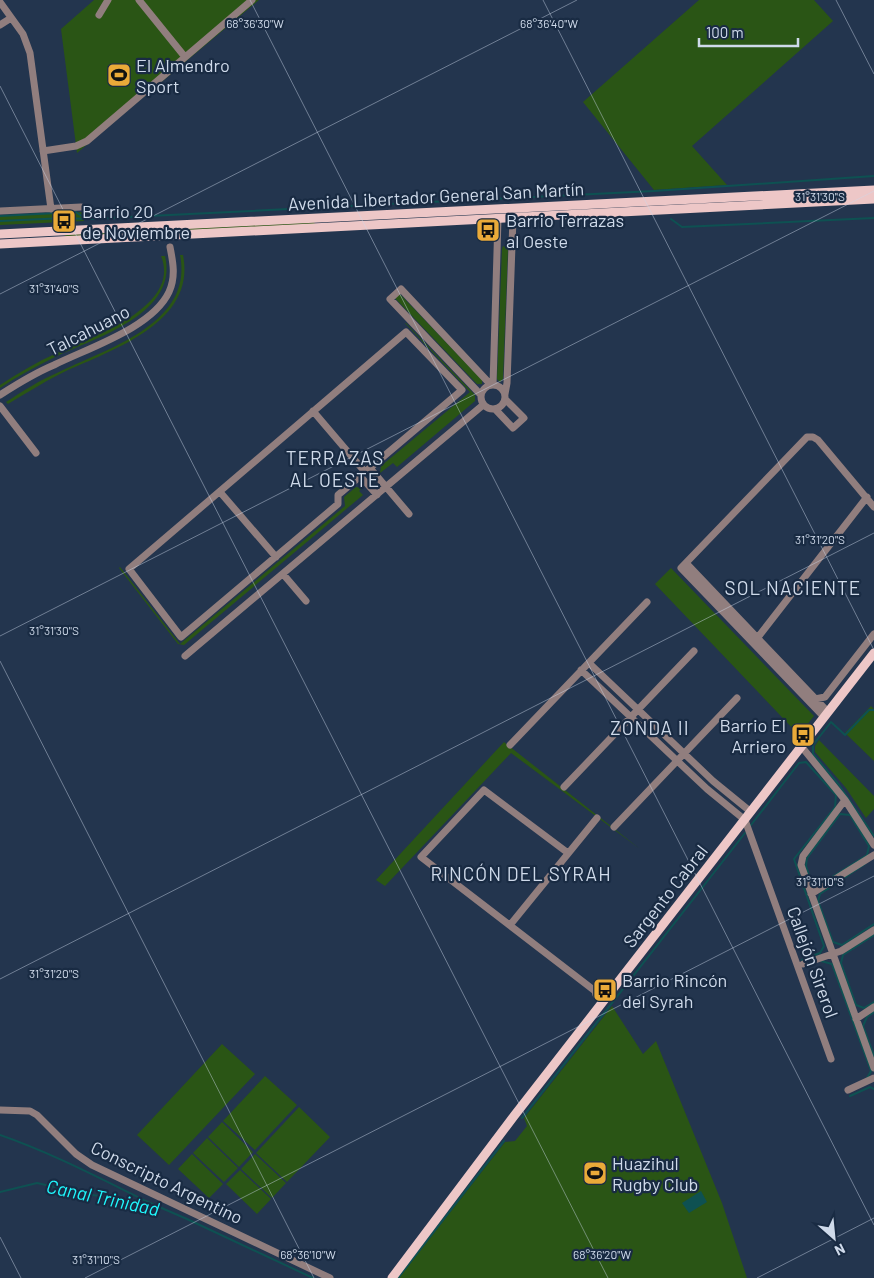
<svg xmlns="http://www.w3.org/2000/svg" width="874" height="1278" font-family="Barlow,sans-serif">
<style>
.green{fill:#2a5515}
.water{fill:#0e5152}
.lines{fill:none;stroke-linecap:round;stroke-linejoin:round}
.stream{stroke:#0e5152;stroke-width:2}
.minor{stroke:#917e7e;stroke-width:7}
.major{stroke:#edc7c7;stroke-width:9}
.ticks{fill:none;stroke:#cfdaea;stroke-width:1;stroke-opacity:0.45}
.labels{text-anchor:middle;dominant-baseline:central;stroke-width:4.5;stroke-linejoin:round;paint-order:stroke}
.poi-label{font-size:18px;fill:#cfdaea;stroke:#192b43;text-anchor:start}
.street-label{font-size:18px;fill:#cfdaea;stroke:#192b43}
.neighbourhood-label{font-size:19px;letter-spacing:1px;fill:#cfdaea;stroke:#192b43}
.water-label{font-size:19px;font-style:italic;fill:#1ff9fe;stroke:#192b43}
.ticks-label{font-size:12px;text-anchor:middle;fill:#cfdaea;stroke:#192b43;stroke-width:4.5;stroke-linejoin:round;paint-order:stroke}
</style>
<rect width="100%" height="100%" fill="#23354e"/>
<path class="green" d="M 94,0 L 259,0 L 77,153 L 61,29 Z
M 699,0 L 814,0 L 833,21 L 692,146 L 727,185 L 654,190 L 583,102 Z
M 83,212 L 84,221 L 0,225 L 0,216 Z
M 314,222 L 315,224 L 65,237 L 65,234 Z
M 503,246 L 508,248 L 503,379 L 500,382 L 497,379 L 502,249 Z
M 180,255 L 183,255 C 197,325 108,351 60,374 C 42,383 25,394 8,404 L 6,402 C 23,391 40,380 59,372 C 106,349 194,324 180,255 Z
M 161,256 L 165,256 C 179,313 96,338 57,356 C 37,366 18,376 0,388 L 0,385 C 18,373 37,362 57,353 C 90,338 182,307 161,256 Z
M 397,291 L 482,380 L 482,384 L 477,384 L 392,295 Z
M 405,323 L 406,323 L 475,395 L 475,401 L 397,467 L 393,463 L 380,473 L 381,466 L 470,392 Z
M 356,487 L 362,488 L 359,491 L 363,495 L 184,645 L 178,644 L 119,568 L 120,567 L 180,644 L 345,506 L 344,497 Z
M 671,568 L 814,716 L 799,735 L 655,584 Z
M 871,706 L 874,709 L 874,761 L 845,733 Z
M 819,740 L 874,796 L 874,809 L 866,818 L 846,788 L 815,752 L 815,746 Z
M 504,742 L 640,849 L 511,753 L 385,886 L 376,880 Z
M 612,1006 L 643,1054 L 656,1041 L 722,1203 L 747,1278 L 399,1278 L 505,1142 L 515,1141 L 527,1126 L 524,1118 Z
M 222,1044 L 255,1074 L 169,1165 L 137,1135 Z
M 265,1076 L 297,1105 L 255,1150 L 223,1121 Z
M 299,1107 L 330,1137 L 287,1182 L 256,1153 Z
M 222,1122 L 253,1152 L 239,1167 L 208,1137 Z
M 207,1138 L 238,1168 L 224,1182 L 193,1153 Z
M 192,1154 L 223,1184 L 209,1198 L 178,1169 Z
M 255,1154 L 286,1183 L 272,1198 L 241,1169 Z
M 240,1170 L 271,1199 L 257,1214 L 226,1184 Z"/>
<path class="water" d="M 701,1191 L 707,1202 L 689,1213 L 682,1203 Z"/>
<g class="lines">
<path class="stream" d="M 0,216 L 76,212 L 86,219
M 671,219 L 682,227 L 874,218
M 0,221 L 65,218 L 88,219 L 654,191 L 874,176
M 874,710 L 869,710 L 845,735 L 831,722 L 813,745 L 813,754 L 839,785 L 874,836
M 840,814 L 850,815 L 869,846 L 867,855 L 821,884 L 811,882 L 806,866 L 807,858 Z
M 751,825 L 799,763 L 806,762 L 836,795 L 835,807 L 794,859 L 824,946 L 820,953 L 802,960
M 865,864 L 820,894 L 818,901 L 833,942 L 842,945 L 874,924
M 874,935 L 843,955 L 841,963 L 856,1005 L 864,1008 L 874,1002
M 821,961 L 832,964 L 871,1071 L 867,1078
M 874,1012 L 867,1017 L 863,1026 L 874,1056
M 850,1096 L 870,1087 L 874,1089
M 522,1118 L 745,833
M 0,1135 C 52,1153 101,1179 150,1203
M 0,1192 L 37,1183 L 81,1193 L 123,1200 L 134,1206 L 141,1207 L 150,1203 L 187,1219 L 313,1278
M 398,1278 L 504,1141"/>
<path class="minor" d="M 139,0 L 185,57
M 0,2 L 23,34 L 30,53 L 51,209
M 99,15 L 108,0
M 0,25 L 11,18
M 43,151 L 76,146 L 87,141 L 252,0
M 0,211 L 81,207
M 406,332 L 462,390 L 338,495 L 338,504 L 181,637 L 129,569 Z
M481 397a12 12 0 1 1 24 0a12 12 0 1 1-24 0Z
M 493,385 L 498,219
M 505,394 L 507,383 L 513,218
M 0,395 C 17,384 35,373 54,365 C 88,348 152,328 169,292 C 176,277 173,262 170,247
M 481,395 L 390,299 L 401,289 L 491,385
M 0,406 L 36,453
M 495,409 L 513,428 L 524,418 L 505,399
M 313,411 L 365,472
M 370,468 L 409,514
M 360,476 L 377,495
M 220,492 L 276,557
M 686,563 L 828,712
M 283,574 L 306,601
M 755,641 L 867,497
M 185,656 L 483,405
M 589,663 L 713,781 L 751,812
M 581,670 L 707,789 L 745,820 L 831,1059
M 815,699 L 825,697 L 874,634
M 824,717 L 681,568 L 807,437 L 813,437 L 818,440 L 874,507
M 510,745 L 647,602
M 801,746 L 845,800 L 874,845
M 564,787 L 694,651
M 845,800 L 803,856 L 801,865 L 874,1068
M 614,827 L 737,698
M 568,853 L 484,790 L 421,857 L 595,991 L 596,995 L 604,1001
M 811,894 L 874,855
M 510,925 L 597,818
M 803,964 L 841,951 L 874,930
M 856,1019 L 874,1007
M 848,1090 L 874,1078
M 0,1110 L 30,1111 L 37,1115 L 76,1154 L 92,1165 L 330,1278"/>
<path class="major" d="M 0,234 L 874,190
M 0,244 L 874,199
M 392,1278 L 514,1116 L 874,653"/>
</g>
<path class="ticks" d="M 250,0 L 874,1225M 543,0 L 874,650M 836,0 L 874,74M 0,86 L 608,1278M 0,294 L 577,0M 0,636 L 874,191M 0,661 L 314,1278M 0,979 L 874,533M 0,1237 L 21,1278M 85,1278 L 874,876M 757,1278 L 874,1218"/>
<defs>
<g id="stadium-square" transform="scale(1.25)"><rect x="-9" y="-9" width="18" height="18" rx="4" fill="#eaaa39" stroke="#192b43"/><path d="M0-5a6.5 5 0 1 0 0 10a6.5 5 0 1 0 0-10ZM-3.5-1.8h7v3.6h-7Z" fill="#111"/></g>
<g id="bus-square" transform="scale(1.25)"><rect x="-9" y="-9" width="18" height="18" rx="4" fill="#eaaa39" stroke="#192b43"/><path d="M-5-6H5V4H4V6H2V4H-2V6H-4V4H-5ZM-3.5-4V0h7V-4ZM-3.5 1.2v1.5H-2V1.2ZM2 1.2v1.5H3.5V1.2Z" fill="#111"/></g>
</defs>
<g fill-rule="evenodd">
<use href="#stadium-square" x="119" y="75"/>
<use href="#bus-square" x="64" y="221"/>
<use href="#bus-square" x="488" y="230"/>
<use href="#bus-square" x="803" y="735"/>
<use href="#bus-square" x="605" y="990"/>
<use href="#stadium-square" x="595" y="1173"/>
</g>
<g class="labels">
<g class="poi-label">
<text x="136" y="65">El Almendro<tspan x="136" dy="21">Sport</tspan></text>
<text x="82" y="211">Barrio 20<tspan x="82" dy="21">de Noviembre</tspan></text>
<text x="506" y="220">Barrio Terrazas<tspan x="506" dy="21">al Oeste</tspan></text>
<text x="786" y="725" text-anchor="end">Barrio El<tspan x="786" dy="21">Arriero</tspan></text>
<text x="622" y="980">Barrio Rincón<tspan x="622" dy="21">del Syrah</tspan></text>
<text x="612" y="1163">Huazihul<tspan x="612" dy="21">Rugby Club</tspan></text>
</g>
<g class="street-label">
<text transform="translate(436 196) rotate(-3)">Avenida Libertador General San Martín</text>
<text transform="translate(88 330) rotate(-27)">Talcahuano</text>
<text transform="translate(665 896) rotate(-52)">Sargento Cabral</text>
<text transform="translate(813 962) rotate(70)">Callejón Sirerol</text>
<text transform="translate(167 1182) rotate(26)">Conscripto Argentino</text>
</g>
<g class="neighbourhood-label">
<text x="335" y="457">TERRAZAS<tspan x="335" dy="22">AL OESTE</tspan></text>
<text x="793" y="587">SOL NACIENTE</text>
<text x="650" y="727">ZONDA II</text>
<text x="521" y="873">RINCÓN DEL SYRAH</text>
</g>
<g class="water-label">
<text transform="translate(103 1197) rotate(12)">Canal Trinidad</text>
</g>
</g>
<g class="ticks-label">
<text x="255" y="28">68°36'30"W</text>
<text x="549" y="28">68°36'40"W</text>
<text x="820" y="201">31°31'30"S</text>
<text x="54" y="293">31°31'40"S</text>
<text x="820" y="544">31°31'20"S</text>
<text x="54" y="635">31°31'30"S</text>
<text x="820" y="886">31°31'10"S</text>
<text x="54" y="978">31°31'20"S</text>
<text x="308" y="1259">68°36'10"W</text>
<text x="602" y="1259">68°36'20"W</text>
<text x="96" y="1264">31°31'10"S</text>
</g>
<g transform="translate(834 1238) rotate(153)" stroke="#192b43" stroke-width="4" paint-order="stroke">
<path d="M0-4L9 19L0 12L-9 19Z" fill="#cfdaea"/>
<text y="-8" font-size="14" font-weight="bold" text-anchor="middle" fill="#cfdaea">N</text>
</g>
<path d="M699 38v8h99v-8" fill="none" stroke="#cfdaea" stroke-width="2.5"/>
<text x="706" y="38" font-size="15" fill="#cfdaea" stroke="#192b43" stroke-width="4" paint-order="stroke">100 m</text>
</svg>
